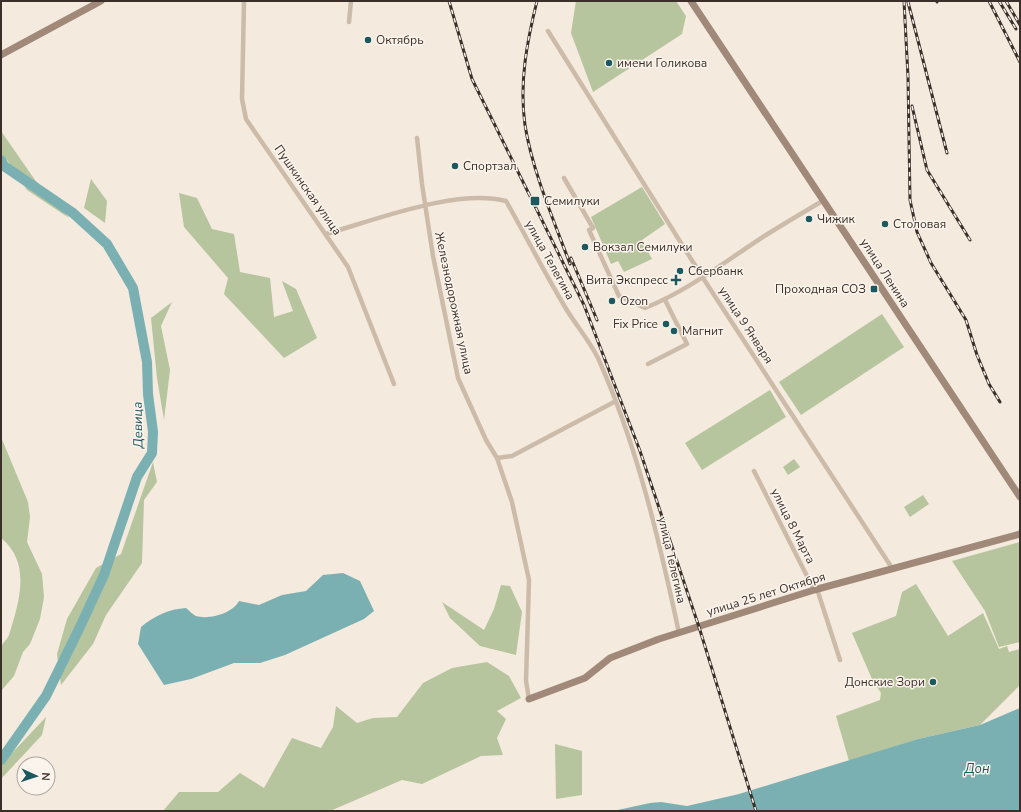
<svg xmlns="http://www.w3.org/2000/svg" width="1021" height="812" font-family="'Nunito Sans',sans-serif">
<style>
.green{fill:#b6c59d}
.water{fill:#7bb0b3}
.lines{fill:none;stroke-linecap:round;stroke-linejoin:round}
.river{stroke:#7bb0b3;stroke-width:10}
.street{stroke:#cdbba9;stroke-width:4.5}
.secondary{stroke:#a1897a;stroke-width:7}
.rail-casing{stroke:#3a2f29;stroke-width:3}
.rail{stroke:#fbf4ec;stroke-width:1.5;stroke-dasharray:4.5;stroke-linecap:butt}
.poi-dot{fill:#1c595f;stroke:#fbf4ec;stroke-width:1.5}
.labels{text-anchor:middle;dominant-baseline:central;stroke-width:3;stroke-linejoin:round;paint-order:stroke}
.poi-label{font-size:12px;fill:#3a2f29;stroke:#fbf4ec;text-anchor:start}
.street-label{font-size:12px;fill:#3a2f29;stroke:#fbf4ec}
.water-label{font-size:13px;font-style:italic;fill:#1c595f;stroke:#fbf4ec}
</style>
<rect width="100%" height="100%" fill="#f4eade"/>
<path class="green" d="M 576,1 L 676,1 L 686,16 L 682,34 L 593,92 L 571,33 Z
M 1,131 L 35,180 L 69,218 L 27,190 L 7,160 L 1,156 Z
M 91,179 L 107,201 L 105,223 L 84,208 Z
M 642,187 L 665,224 L 642,240 L 652,259 L 624,272 L 618,261 L 611,264 L 591,217 Z
M 179,193 L 197,198 L 212,229 L 234,234 L 240,272 L 270,278 L 274,317 L 293,311 L 282,281 L 296,289 L 317,338 L 284,358 L 224,294 L 228,278 L 184,227 Z
M 172,302 L 161,326 L 170,370 L 164,420 L 157,378 L 151,318 Z
M 882,314 L 904,347 L 801,415 L 779,382 Z
M 770,390 L 786,417 L 702,470 L 685,443 Z
M 1,437 L 28,502 L 30,517 L 27,542 L 42,574 L 44,597 L 40,619 L 30,644 L 23,652 L 14,676 L 1,691 C 1,679 0,659 1,648 C 2,643 7,640 9,635 C 19,603 32,563 1,538 Z
M 794,459 L 800,467 L 788,475 L 783,467 Z
M 153,462 L 157,482 L 144,500 L 142,563 L 106,615 L 93,644 L 61,685 L 57,654 L 67,619 L 96,568 L 121,554 Z
M 923,495 L 929,504 L 910,517 L 904,507 Z
M 1020,542 L 1020,642 L 999,647 L 985,611 L 952,561 Z
M 916,584 L 948,636 L 983,613 L 999,649 L 1007,646 L 1009,652 L 1020,649 L 1020,685 L 980,725 L 918,739 L 849,761 L 836,716 L 880,700 L 881,693 L 872,679 L 852,633 L 896,616 L 902,592 Z
M 501,585 L 510,586 L 522,612 L 516,655 L 480,646 L 450,618 L 442,602 L 484,630 L 494,609 Z
M 487,662 L 509,676 L 521,698 L 497,711 L 506,719 L 497,738 L 503,755 L 481,756 L 422,784 L 402,780 L 330,811 L 163,811 L 179,792 L 218,792 L 240,773 L 264,788 L 292,738 L 321,748 L 333,727 L 336,706 L 357,723 L 373,718 L 397,717 L 423,683 L 452,668 Z
M 46,717 L 42,735 L 1,779 L 1,749 L 12,753 Z
M 555,744 L 582,751 L 582,795 L 556,799 Z"/>
<path class="water" d="M 343,573 L 360,581 L 374,611 L 364,619 L 285,655 L 260,663 L 234,663 L 191,679 L 164,685 L 138,644 L 141,627 C 154,616 169,609 186,608 C 189,610 193,615 196,616 C 210,620 233,613 239,601 L 259,605 L 282,595 L 306,591 L 323,575 Z
M 1020,708 L 1019,811 L 613,811 L 650,803 L 661,802 L 687,806 L 739,794 L 918,739 L 980,725 Z"/>
<g class="lines">
<path class="river" d="M 1,160 L 4,166 L 73,213 L 107,244 L 133,288 L 147,362 L 148,394 L 153,432 L 152,453 L 137,477 L 104,575 L 79,629 L 46,696 L 1,760"/>
<path class="street" d="M 244,1 L 242,99 L 246,119 L 348,267 L 394,384
M 349,22 L 351,1
M 548,31 L 703,278 L 892,568
M 417,138 L 422,184 L 433,256 L 458,378 L 486,440 L 497,458 L 512,502 L 529,580 L 526,681 L 529,699
M 564,178 L 593,228 L 589,230 L 619,296 L 645,308 C 689,290 726,261 766,235 C 785,223 804,212 824,200
M 326,234 C 375,220 457,188 506,201 C 526,236 544,272 565,307 C 575,324 589,340 598,358 C 637,445 659,539 679,633
M 648,364 L 687,344 L 665,300
M 497,458 L 512,456 L 616,401
M 754,471 L 814,590
M 817,589 L 840,660"/>
<path class="secondary" d="M 691,1 L 1020,497
M 1,55 L 101,1
M 529,699 L 585,678 L 610,658 L 659,639 L 814,590 L 1020,534"/>
<g class="rail-casing">
<path id="rail" d="M 449,1 L 472,79 L 584,305 L 640,451 L 699,627 L 756,811
M 537,1 C 527,41 519,83 525,125 C 532,170 554,221 570,264
M 904,1 L 908,77 L 910,200 L 917,232 L 931,263 L 966,320 L 977,355 L 989,384 L 1000,402
M 937,1 L 937,2
M 989,1 L 1020,62
M 999,1 L 1016,29
M 1006,1 L 1020,25
M 908,2 L 947,153
M 912,106 L 927,170 L 970,240
M 571,258 L 597,320"/>
</g>
<use href="#rail" class="rail"/>
</g>
<g class="poi-dot">
<circle cx="368" cy="40" r="4"/>
<circle cx="609" cy="63" r="4"/>
<circle cx="455" cy="166" r="4"/>
<rect x="530" y="196" width="10" height="10" rx="2"/>
<circle cx="809" cy="219" r="4"/>
<circle cx="885" cy="224" r="4"/>
<circle cx="585" cy="247" r="4"/>
<circle cx="680" cy="271" r="4"/>
<path d="M674 274h4v4h4v4h-4v4h-4v-4h-4v-4h4z"/>
<rect x="870" y="285" width="8" height="8" rx="2"/>
<circle cx="612" cy="301" r="4"/>
<circle cx="666" cy="324" r="4"/>
<circle cx="674" cy="331" r="4"/>
<circle cx="933" cy="682" r="4"/>
</g>
<g class="labels">
<g class="poi-label">
<text x="376" y="40">Октябрь</text>
<text x="617" y="63">имени Голикова</text>
<text x="463" y="166">Спортзал</text>
<text x="544" y="201">Семилуки</text>
<text x="817" y="219">Чижик</text>
<text x="893" y="224">Столовая</text>
<text x="593" y="247">Вокзал Семилуки</text>
<text x="688" y="271">Сбербанк</text>
<text x="668" y="280" text-anchor="end">Вита Экспресс</text>
<text x="866" y="289" text-anchor="end">Проходная СОЗ</text>
<text x="620" y="301">Ozon</text>
<text x="658" y="324" text-anchor="end">Fix Price</text>
<text x="682" y="331">Магнит</text>
<text x="925" y="682" text-anchor="end">Донские Зори</text>
</g>
<g class="street-label">
<text transform="translate(308 190) rotate(55)">Пушкинская улица</text>
<text transform="translate(550 260) rotate(61)">улица Телегина</text>
<text transform="translate(885 273) rotate(57)">улица Ленина</text>
<text transform="translate(454 303) rotate(78)">Железнодорожная улица</text>
<text transform="translate(746 325) rotate(57)">улица 9 Января</text>
<text transform="translate(793 526) rotate(63)">улица 8 Марта</text>
<text transform="translate(672 560) rotate(77)">улица Телегина</text>
<text transform="translate(766 594) rotate(-17)">улица 25 лет Октября</text>
</g>
<g class="water-label">
<text transform="translate(138 425) rotate(-91)">Девица</text>
<text x="977" y="769">Дон</text>
</g>
</g>
<rect width="1021" height="812" fill="none" stroke="#3a2f29" stroke-width="4"/>
<g transform="translate(36 776) rotate(93)"><circle r="19" fill="#fbf4ec" stroke="#aea59e"/>
<path d="M0-3L7 15L0 10L-7 15Z" fill="#1c595f"/>
<text y="-6" font-size="11" font-weight="bold" text-anchor="middle" fill="#3a2f29">N</text>
</g>
</svg>
